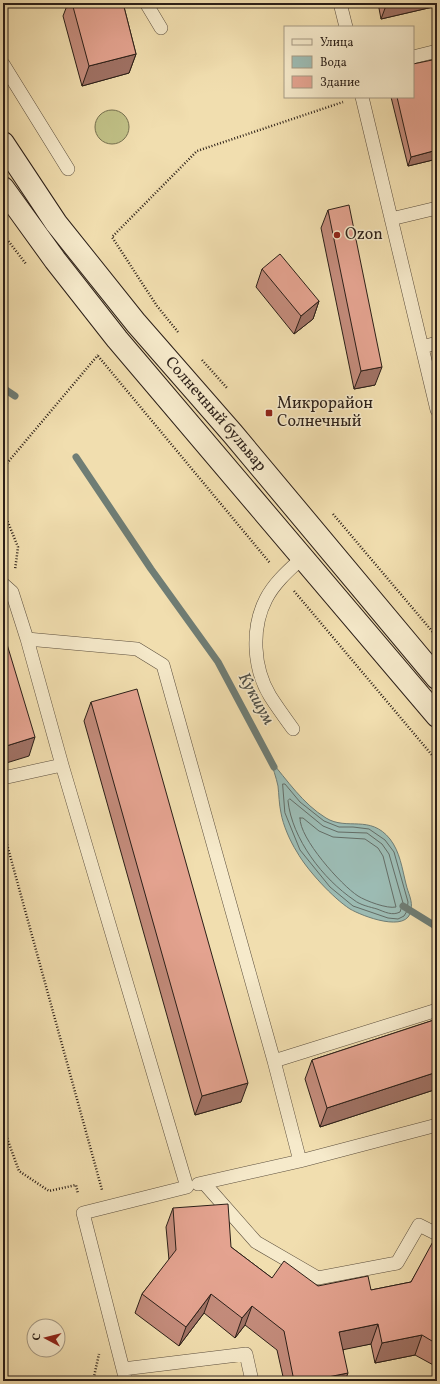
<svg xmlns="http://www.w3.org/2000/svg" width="440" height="1384" font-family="Vollkorn,serif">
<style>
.green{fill:#c0c086;stroke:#76704f}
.water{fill:#9cbbb3;stroke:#6f7d75}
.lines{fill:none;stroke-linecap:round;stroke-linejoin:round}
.shore{stroke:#646d66;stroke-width:1}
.stream{stroke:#6f7d75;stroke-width:7}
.lane-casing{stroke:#5c4f3e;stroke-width:14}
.secondary-casing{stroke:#2b1f18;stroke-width:24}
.path{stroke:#2b1f18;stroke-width:2.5;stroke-dasharray:1 2;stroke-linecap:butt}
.lane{stroke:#f6eacb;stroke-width:13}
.secondary{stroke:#f6eacb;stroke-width:22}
.wall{fill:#c48c7c;stroke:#2b1f18}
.shaded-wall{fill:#a07265;stroke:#2b1f18}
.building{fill:#e4a390;stroke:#2b1f18}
.poi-dot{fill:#8f2418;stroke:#f6eacb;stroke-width:1.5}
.labels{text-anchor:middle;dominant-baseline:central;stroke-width:3;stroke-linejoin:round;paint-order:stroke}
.poi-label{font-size:16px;fill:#2b1f18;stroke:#f6eacb;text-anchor:start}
.street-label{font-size:16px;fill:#2b1f18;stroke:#f6eacb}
.water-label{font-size:17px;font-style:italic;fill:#4d4e46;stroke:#f6eacb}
</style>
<rect width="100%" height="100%" fill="#f1deaf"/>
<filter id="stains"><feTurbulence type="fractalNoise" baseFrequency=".005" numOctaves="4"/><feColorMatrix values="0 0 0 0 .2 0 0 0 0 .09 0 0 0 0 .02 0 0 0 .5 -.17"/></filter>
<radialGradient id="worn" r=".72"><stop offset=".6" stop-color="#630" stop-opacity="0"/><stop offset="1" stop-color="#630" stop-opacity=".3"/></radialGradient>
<path class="green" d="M 11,3 L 37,3 C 28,9 20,9 11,3 Z
M95 127a17 17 0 1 1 34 0a17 17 0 1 1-34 0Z"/>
<path class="water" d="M 270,760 C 287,780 303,804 326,818 C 347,831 370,814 390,839 C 400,852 402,868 406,884 C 408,893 413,901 411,910 C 408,934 362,916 350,909 C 333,898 307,870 297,852 C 290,841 283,825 281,813 C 279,804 279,795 278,786 C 276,777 273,768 270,760 Z"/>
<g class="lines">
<path class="shore" d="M 283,784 L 285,784 L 300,802 L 324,821 L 339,827 L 353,827 L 369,829 L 385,840 L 394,852 L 408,902 L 407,911 L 404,916 L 398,919 L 388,918 L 353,906 L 330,887 L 300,850 L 285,813 Z
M 290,799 L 323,826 L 338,832 L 367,833 L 382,844 L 389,854 L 403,903 L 400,912 C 392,916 385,912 377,909 C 370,907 360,905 354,900 C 323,879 292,839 288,801 Z
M 300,818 L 303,818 L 319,831 L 333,837 L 365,839 L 378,848 L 383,856 L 396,907 C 387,909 366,901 358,896 C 341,885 299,838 300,818 Z"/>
<path class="stream" d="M 3,388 L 15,396
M 76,457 L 151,569 L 218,662 L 274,767
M 403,906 L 437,927"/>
<g class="lane-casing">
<path id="lane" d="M 146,3 L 161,28
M 340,3 L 346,27
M 413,57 L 437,51
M 3,64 L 68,169
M 362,97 L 437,410
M 391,219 L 437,208
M 422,347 L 437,343
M 3,584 L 12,592 L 27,639 L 62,765 L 187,1187 L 83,1213 L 126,1381
M 27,639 L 137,649 L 163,665 L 274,1061
M 293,729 C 285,718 277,707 270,696 C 253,668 251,628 266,599 C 274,583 289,570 302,558
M 3,778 L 62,765
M 300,1161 L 274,1061 L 437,1010
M 204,1183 L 256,1242 L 318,1278 L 397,1263 L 419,1225 L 437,1234
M 198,1184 L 300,1161 L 437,1125
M 123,1369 L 246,1354 L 252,1381"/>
</g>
<g class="secondary-casing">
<g id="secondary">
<path id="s1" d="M 3,143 L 56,223 L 136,323 L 233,434 L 437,678"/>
<path d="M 3,188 L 55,260 L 117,339 L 437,716"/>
</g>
</g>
<path class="path" d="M 3,234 L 26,264
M 178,332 L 157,306 L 112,237 L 197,151 L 343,102
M 98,356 L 270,563
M 202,360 L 228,389
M 3,468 L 98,355
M 3,489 L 5,515 L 18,547 L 15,570
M 333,514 L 437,637
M 294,591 L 437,761
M 3,830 L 102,1190
M 3,1127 L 19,1171 L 49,1191 L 76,1185 L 78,1194
M 93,1381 L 99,1354"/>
<use href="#lane" class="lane"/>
<use href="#secondary" class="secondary"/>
</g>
<path class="wall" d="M 68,3 L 123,3 L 136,54 L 129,73 L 82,86 L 63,16 Z
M 378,3 L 437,3 L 437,6 L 381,19 Z
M 391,97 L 413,97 L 437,159 L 408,166 Z
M 328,210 L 375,385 L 354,389 L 321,228 Z
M 262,269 L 319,301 L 313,319 L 294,334 L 256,287 Z
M 91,702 L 241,1102 L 195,1115 L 84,721 Z
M 437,1019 L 437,1089 L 320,1127 L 305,1079 L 312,1060 Z
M 173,1208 L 231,1247 L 272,1278 L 318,1286 L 371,1290 L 411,1282 L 437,1237 L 437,1367 L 415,1355 L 375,1363 L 371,1344 L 343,1349 L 345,1381 L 284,1381 L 277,1350 L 245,1325 L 235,1338 L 204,1313 L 179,1346 L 135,1313 L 142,1294 L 169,1260 L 166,1227 Z"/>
<path class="shaded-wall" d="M 387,3 L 437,3 L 437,6 L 381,19 Z
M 136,54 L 129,73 L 82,86 L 89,66 Z
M 437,150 L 437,159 L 408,166 L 411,157 Z
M 319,301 L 313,319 L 294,334 L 301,316 Z
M 382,367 L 375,385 L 354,389 L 361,371 Z
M 35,737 L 29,756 L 3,764 L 3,747 Z
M 437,1072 L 437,1089 L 320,1127 L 327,1108 Z
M 248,1083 L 241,1102 L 195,1115 L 202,1096 Z
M 211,1294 L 204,1313 L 179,1346 L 186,1327 Z
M 252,1306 L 245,1325 L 235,1338 L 242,1318 Z
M 378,1324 L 371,1344 L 332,1352 L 339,1332 Z
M 422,1335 L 415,1355 L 375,1363 L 382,1343 Z
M 348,1373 L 345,1381 L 308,1381 Z"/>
<path class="building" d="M 72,3 L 123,3 L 136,54 L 89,66 Z
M 437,59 L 437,150 L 411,157 L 397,97 L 413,97 L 413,64 Z
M 349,205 L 382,367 L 361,371 L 328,210 Z
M 280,254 L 319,301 L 301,316 L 262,269 Z
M 3,631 L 35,737 L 3,747 Z
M 137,689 L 248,1083 L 202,1096 L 91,702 Z
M 437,1019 L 437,1072 L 327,1108 L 312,1060 Z
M 228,1204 L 231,1247 L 272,1278 L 284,1261 L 318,1286 L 368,1276 L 371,1290 L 411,1282 L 436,1236 L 437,1237 L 437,1344 L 422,1335 L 382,1343 L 378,1324 L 339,1332 L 348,1373 L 308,1381 L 294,1381 L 284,1331 L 252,1306 L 242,1318 L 211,1294 L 186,1327 L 142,1294 L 176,1250 L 173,1208 Z"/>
<g class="poi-dot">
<circle cx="337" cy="235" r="4"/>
<rect x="265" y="409" width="8" height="8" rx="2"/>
</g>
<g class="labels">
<g class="poi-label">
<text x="345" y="235">Ozon</text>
<text x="277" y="404">Микрорайон<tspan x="277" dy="18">Солнечный</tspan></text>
</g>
<g class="street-label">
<text stroke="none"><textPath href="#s1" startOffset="345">Солнечный бульвар</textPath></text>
</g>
<g class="water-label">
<text transform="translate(256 699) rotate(61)">Кукшум</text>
</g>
</g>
<rect width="440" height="1384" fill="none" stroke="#f1deaf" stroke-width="16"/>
<rect x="4" y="4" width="432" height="1376" fill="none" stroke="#2b1f18" stroke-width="2"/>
<rect x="8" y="8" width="424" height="1368" fill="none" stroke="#2b1f18"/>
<rect x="284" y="26" width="130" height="72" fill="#f6eacb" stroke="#a59983"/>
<rect x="292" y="39" width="20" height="6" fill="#f6eacb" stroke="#a59983"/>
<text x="320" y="46" font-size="12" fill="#2b1f18">Улица</text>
<rect x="292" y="56" width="20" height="12" fill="#9cbbb3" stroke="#a59983"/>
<text x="320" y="66" font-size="12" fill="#2b1f18">Вода</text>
<rect x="292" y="76" width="20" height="12" fill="#e4a390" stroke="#a59983"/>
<text x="320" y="86" font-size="12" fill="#2b1f18">Здание</text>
<g transform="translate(46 1338) rotate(277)"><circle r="19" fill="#f6eacb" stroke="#a59983"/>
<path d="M0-3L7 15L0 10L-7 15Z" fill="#8f2418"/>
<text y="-6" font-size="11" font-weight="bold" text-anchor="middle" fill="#2b1f18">С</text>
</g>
<rect width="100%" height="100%" filter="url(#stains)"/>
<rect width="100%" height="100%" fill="url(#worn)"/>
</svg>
